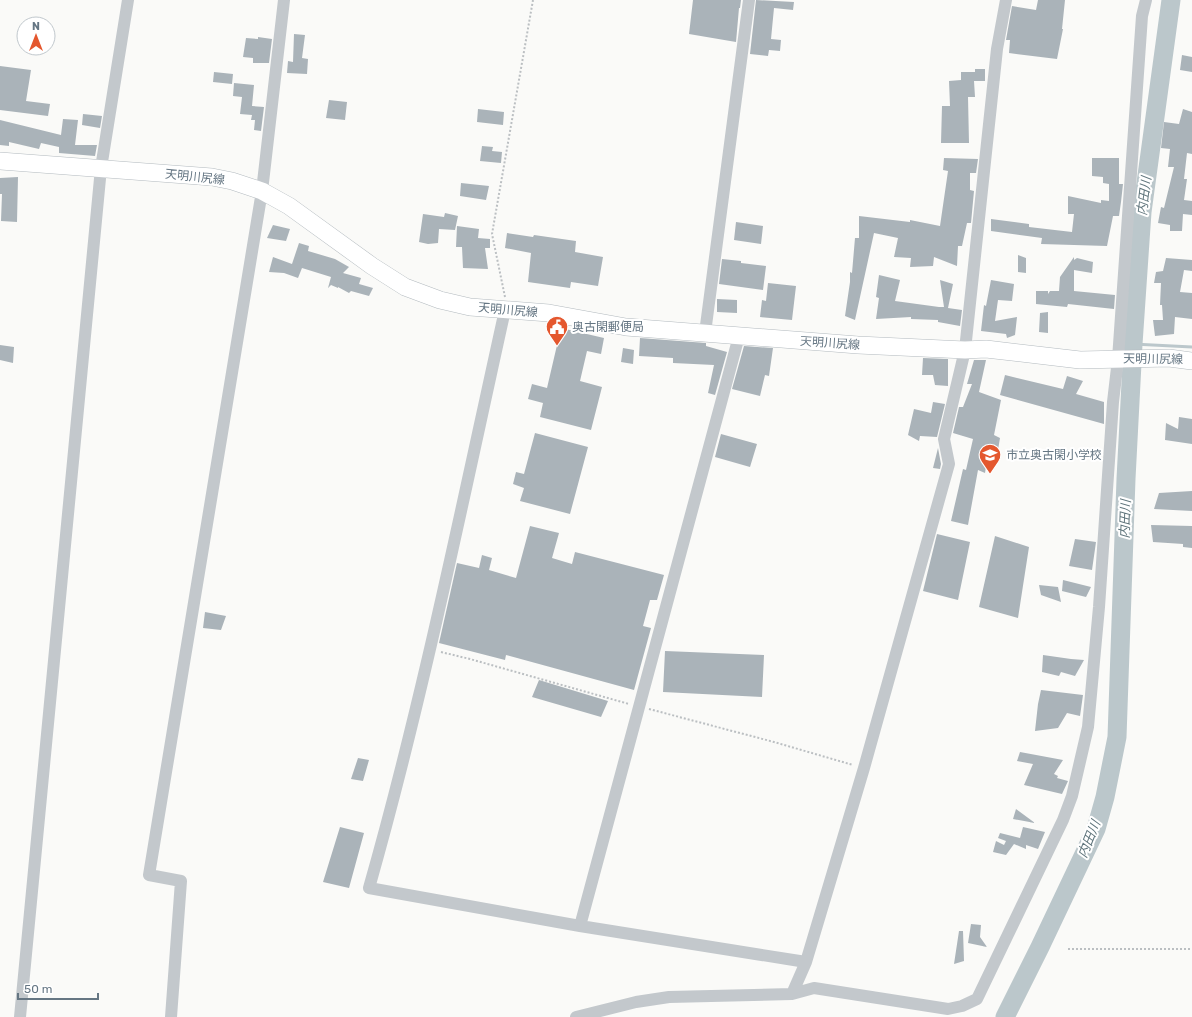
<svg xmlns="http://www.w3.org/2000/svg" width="1192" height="1017" font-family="Rubik,'Noto Sans JP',sans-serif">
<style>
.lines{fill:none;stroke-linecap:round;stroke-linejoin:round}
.stream{stroke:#bbc7cb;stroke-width:3}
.river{stroke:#bbc7cb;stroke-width:19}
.building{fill:#aab3b9}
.secondary-casing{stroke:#b3babf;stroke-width:18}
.path{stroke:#bbbfc2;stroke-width:2;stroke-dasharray:2 2;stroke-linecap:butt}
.minor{stroke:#c3c8cc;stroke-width:12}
.secondary{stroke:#fff;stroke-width:17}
.labels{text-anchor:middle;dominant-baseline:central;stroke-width:4;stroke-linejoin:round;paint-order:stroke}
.street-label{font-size:12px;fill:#657683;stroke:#fff}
.poi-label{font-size:12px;fill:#657683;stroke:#fff;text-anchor:start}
.water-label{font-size:13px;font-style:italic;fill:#60757c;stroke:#fff}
</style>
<rect width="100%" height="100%" fill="#fafaf8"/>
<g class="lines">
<path class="stream" d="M 1133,344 L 1192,347"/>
<path class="river" d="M 1005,1017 L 1040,947 L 1096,829 L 1105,797 L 1117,737 L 1126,479 L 1133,344 L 1142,212 L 1171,0"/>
</g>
<path class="building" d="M 693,0 L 741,0 L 740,8 L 739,8 L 736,42 L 689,34 Z
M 756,0 L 794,2 L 793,10 L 774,8 L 771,39 L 781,40 L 780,51 L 769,50 L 768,56 L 750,54 Z
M 1038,0 L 1065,0 L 1062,29 L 1063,29 L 1057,59 L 1009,53 L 1010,40 L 1006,40 L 1012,6 L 1036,10 Z
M 294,34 L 305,35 L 302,58 L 308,59 L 307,74 L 287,73 L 288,61 L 293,62 Z
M 258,37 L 272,39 L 269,63 L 253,63 L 253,58 L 243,57 L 246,38 L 258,39 Z
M 1182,55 L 1192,57 L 1192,72 L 1180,70 Z
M 0,66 L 31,70 L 26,101 L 50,104 L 48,116 L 0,110 Z
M 975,69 L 985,69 L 985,81 L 974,81 L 975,97 L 968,97 L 969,143 L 941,143 L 942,106 L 950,106 L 949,81 L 961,80 L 961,72 L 975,72 Z
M 214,72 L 233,74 L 232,84 L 213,82 Z
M 234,83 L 254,85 L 252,106 L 264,107 L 261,131 L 254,130 L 255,120 L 251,120 L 252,115 L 240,114 L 242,97 L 233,96 Z
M 329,100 L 347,102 L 345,120 L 326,118 Z
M 478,109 L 504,112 L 503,125 L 477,122 Z
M 1183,109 L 1192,112 L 1192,154 L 1187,153 L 1184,179 L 1187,179 L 1184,200 L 1192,201 L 1192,215 L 1183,214 L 1182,231 L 1170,231 L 1170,225 L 1158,223 L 1161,207 L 1164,208 L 1174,167 L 1168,167 L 1170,149 L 1161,148 L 1164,122 L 1179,124 Z
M 83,114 L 102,116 L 100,128 L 82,125 Z
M 63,119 L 78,120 L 75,145 L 97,145 L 95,156 L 59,153 L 59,147 L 41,143 L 39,149 L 9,142 L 9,146 L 0,145 L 0,120 L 61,135 Z
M 482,146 L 493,147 L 492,151 L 502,152 L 501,163 L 480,161 Z
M 944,158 L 978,159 L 976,173 L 970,173 L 970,190 L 974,191 L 971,223 L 967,223 L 962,246 L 958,246 L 957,266 L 934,257 L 933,266 L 910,267 L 911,258 L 894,257 L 898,238 L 874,233 L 855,320 L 845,316 L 850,282 L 850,272 L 852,273 L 855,238 L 859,238 L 859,216 L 910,222 L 910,220 L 940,226 L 948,171 L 943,170 Z
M 1092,158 L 1119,158 L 1119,184 L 1123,184 L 1121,202 L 1119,216 L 1113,216 L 1107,246 L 1041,244 L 1042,238 L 991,231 L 991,219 L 1029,224 L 1029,227 L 1072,232 L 1074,214 L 1068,214 L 1068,196 L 1101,203 L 1101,200 L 1109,201 L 1109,184 L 1103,183 L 1103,177 L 1092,176 Z
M 18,177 L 17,222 L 1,221 L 2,194 L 0,194 L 0,178 Z
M 461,183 L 489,186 L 486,200 L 460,196 Z
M 445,213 L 458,216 L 455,230 L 439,229 L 438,243 L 428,244 L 419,242 L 423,214 L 444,217 Z
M 736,222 L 763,226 L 761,244 L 734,240 Z
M 273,225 L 290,229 L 286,241 L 267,238 Z
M 457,226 L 479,229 L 478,238 L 490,239 L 490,248 L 485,248 L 488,269 L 463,268 L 462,247 L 456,247 Z
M 507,233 L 533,237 L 534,235 L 576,241 L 575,252 L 603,257 L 598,286 L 571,282 L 570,288 L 528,282 L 531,253 L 505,248 Z
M 299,243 L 309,246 L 308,251 L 335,259 L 349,267 L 343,273 L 361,278 L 359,284 L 373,288 L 369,296 L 351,291 L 349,293 L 338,287 L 338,288 L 331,285 L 328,288 L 331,277 L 302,268 L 298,278 L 284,273 L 269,272 L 273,257 L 292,264 Z
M 1018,255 L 1026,258 L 1026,273 L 1018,272 Z
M 1074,257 L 1074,260 L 1077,258 L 1093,262 L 1092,273 L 1074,270 L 1074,291 L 1115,295 L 1114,309 L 1068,304 L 1067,307 L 1036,304 L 1036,291 L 1048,291 L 1048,294 L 1050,291 L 1059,291 L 1060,277 Z
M 1166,258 L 1192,260 L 1192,271 L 1184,270 L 1180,292 L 1192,293 L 1192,319 L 1175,317 L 1174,334 L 1155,336 L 1153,320 L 1163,320 L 1162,305 L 1160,305 L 1161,283 L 1154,283 L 1156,272 L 1163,271 Z
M 722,259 L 741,261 L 741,263 L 766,266 L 763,290 L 719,284 Z
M 879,275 L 900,280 L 895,301 L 939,307 L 944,307 L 940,280 L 953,284 L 948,308 L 962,310 L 960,326 L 938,322 L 938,320 L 911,319 L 911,317 L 876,319 L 879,298 L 876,297 Z
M 991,280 L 1014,284 L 1012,301 L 998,300 L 995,321 L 1017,317 L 1015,335 L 1007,338 L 1006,334 L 981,331 L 984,305 L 986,306 Z
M 768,283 L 796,286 L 792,320 L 760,317 L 762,300 L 766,301 Z
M 717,299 L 737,300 L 737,313 L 717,312 Z
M 1048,312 L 1048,333 L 1039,332 L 1040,313 Z
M 561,328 L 604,338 L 601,354 L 587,351 L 580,381 L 602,387 L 591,430 L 540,417 L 543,403 L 528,399 L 532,384 L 547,388 Z
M 640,338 L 706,343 L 706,346 L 727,352 L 715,395 L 708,393 L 714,365 L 673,363 L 673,358 L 639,356 Z
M 0,345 L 14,347 L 13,363 L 0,360 Z
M 744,346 L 773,348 L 769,376 L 765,375 L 760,396 L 732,389 Z
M 623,348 L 634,350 L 633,364 L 621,362 Z
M 923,358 L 948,359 L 948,386 L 935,385 L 933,375 L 922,375 Z
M 974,360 L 986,360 L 979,392 L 1001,400 L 994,435 L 1000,438 L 997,456 L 988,454 L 985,473 L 978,470 L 968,525 L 951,521 L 963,469 L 966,470 L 973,439 L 953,433 L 959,407 L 963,407 L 972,384 L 967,384 Z
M 1005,375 L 1063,389 L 1067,376 L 1083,381 L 1076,394 L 1104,402 L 1104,424 L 1000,395 Z
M 933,402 L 945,404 L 937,437 L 920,436 L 919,441 L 908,435 L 914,409 L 931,413 Z
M 1179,417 L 1192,419 L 1192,444 L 1165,440 L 1166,423 L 1178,429 Z
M 535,433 L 588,447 L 570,514 L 520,501 L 524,488 L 513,484 L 516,472 L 524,474 Z
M 721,434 L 757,444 L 750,467 L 715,457 Z
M 938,448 L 941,464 L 940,469 L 933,468 Z
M 1192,491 L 1192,511 L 1154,509 L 1159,493 Z
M 1151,525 L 1192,526 L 1192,548 L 1183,547 L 1183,544 L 1153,542 Z
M 530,526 L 559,533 L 552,558 L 572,564 L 575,552 L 664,575 L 657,600 L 650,600 L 643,626 L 651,628 L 634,690 L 506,655 L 505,660 L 439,643 L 457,563 L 479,568 L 482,555 L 492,558 L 489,570 L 516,578 Z
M 937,534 L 970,542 L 958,600 L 923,591 Z
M 995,536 L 1029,547 L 1018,618 L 979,607 Z
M 1075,539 L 1096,542 L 1092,570 L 1069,566 Z
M 1063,580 L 1091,587 L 1086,597 L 1062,591 Z
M 1039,585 L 1058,587 L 1061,602 L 1041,595 Z
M 205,612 L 226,616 L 221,630 L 203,628 Z
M 665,651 L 764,655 L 762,697 L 663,692 Z
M 1043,655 L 1071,659 L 1084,660 L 1075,676 L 1061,672 L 1059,676 L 1042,672 Z
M 539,680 L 608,701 L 601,717 L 532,697 Z
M 1041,690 L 1083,695 L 1080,716 L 1067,713 L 1058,728 L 1035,731 L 1038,704 Z
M 1020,752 L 1063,760 L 1054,774 L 1058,776 L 1057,778 L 1068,781 L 1062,794 L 1024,785 L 1033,764 L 1017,761 Z
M 358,758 L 369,760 L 363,781 L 351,779 Z
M 1016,809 L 1035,823 L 1013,819 Z
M 340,827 L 364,833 L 349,888 L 323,882 Z
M 1023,827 L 1045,832 L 1038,849 L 1026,845 L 1026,849 L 1014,844 L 1006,855 L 993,852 L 996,841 L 1004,845 L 1006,841 L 998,838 L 1000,833 L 1020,838 Z
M 971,924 L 981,925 L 980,937 L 987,947 L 968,943 Z
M 959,931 L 963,931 L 964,961 L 954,964 Z"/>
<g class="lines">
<g class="secondary-casing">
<path id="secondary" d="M 0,161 L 212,177 L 232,181 L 262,191 L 289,206 L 372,266 L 405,287 L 440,300 L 470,307 L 549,313 L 626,327 L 858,345 L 965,350 L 986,349 L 1080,360 L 1169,358 L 1192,361"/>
</g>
<path class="path" d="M 505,297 L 492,234 L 533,0
M 441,652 L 470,659 L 629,704
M 649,709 L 774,742 L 853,765
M 1068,949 L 1192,949"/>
<path class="minor" d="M 505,310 C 462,504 423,698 369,888 L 580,926 L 806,962
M 705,333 L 749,0
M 580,926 L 739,336
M 792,994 L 806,962 L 864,768 L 949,464 L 944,439 L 965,350 L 997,49 L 1006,0
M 20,1017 L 101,168 L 128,0
M 171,1017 L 181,881 L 149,875 L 262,191 L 284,0
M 576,1017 L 636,1002 L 669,997 L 792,994 L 814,988 L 948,1009 L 962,1006 L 977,999 L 1063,820 L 1072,796 L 1088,727 L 1099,607 L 1113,402 L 1118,359 L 1142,16 L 1146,0"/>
<use href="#secondary" class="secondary"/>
</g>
<defs>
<g id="civic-pin" transform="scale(1.15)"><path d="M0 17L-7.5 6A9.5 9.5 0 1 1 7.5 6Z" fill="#e4572e" stroke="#fff"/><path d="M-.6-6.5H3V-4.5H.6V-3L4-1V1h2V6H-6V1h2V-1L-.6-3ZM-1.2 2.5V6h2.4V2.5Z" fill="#fff"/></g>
<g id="school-pin" transform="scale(1.15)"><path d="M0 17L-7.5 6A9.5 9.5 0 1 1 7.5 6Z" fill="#e4572e" stroke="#fff"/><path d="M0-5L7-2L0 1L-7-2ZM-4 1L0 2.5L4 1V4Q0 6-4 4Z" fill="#fff"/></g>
</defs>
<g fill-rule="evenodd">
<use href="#civic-pin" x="557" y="327"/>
<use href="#school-pin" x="990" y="455"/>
</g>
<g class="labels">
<g class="street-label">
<text transform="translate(195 177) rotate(6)">天明川尻線</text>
<text transform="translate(508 310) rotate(5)">天明川尻線</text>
<text transform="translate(830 343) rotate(4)">天明川尻線</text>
<text transform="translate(1153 359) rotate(1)">天明川尻線</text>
</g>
<g class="poi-label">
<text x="572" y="327">奥古閑郵便局</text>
<text x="1006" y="455">市立奥古閑小学校</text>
</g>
<g class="water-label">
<text transform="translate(1144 196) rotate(-83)">内田川</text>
<text transform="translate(1125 519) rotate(-88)">内田川</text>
<text transform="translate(1089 839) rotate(-68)">内田川</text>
</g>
</g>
<g transform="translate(36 36)"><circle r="19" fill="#ffffff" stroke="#c1c8cd"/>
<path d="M0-3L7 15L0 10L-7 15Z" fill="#e4572e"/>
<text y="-6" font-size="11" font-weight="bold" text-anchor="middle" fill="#657683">N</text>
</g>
<path d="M18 993v6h80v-6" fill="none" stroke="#657683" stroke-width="2"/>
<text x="24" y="993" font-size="12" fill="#657683" stroke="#ffffff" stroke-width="3" paint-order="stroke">50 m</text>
</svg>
